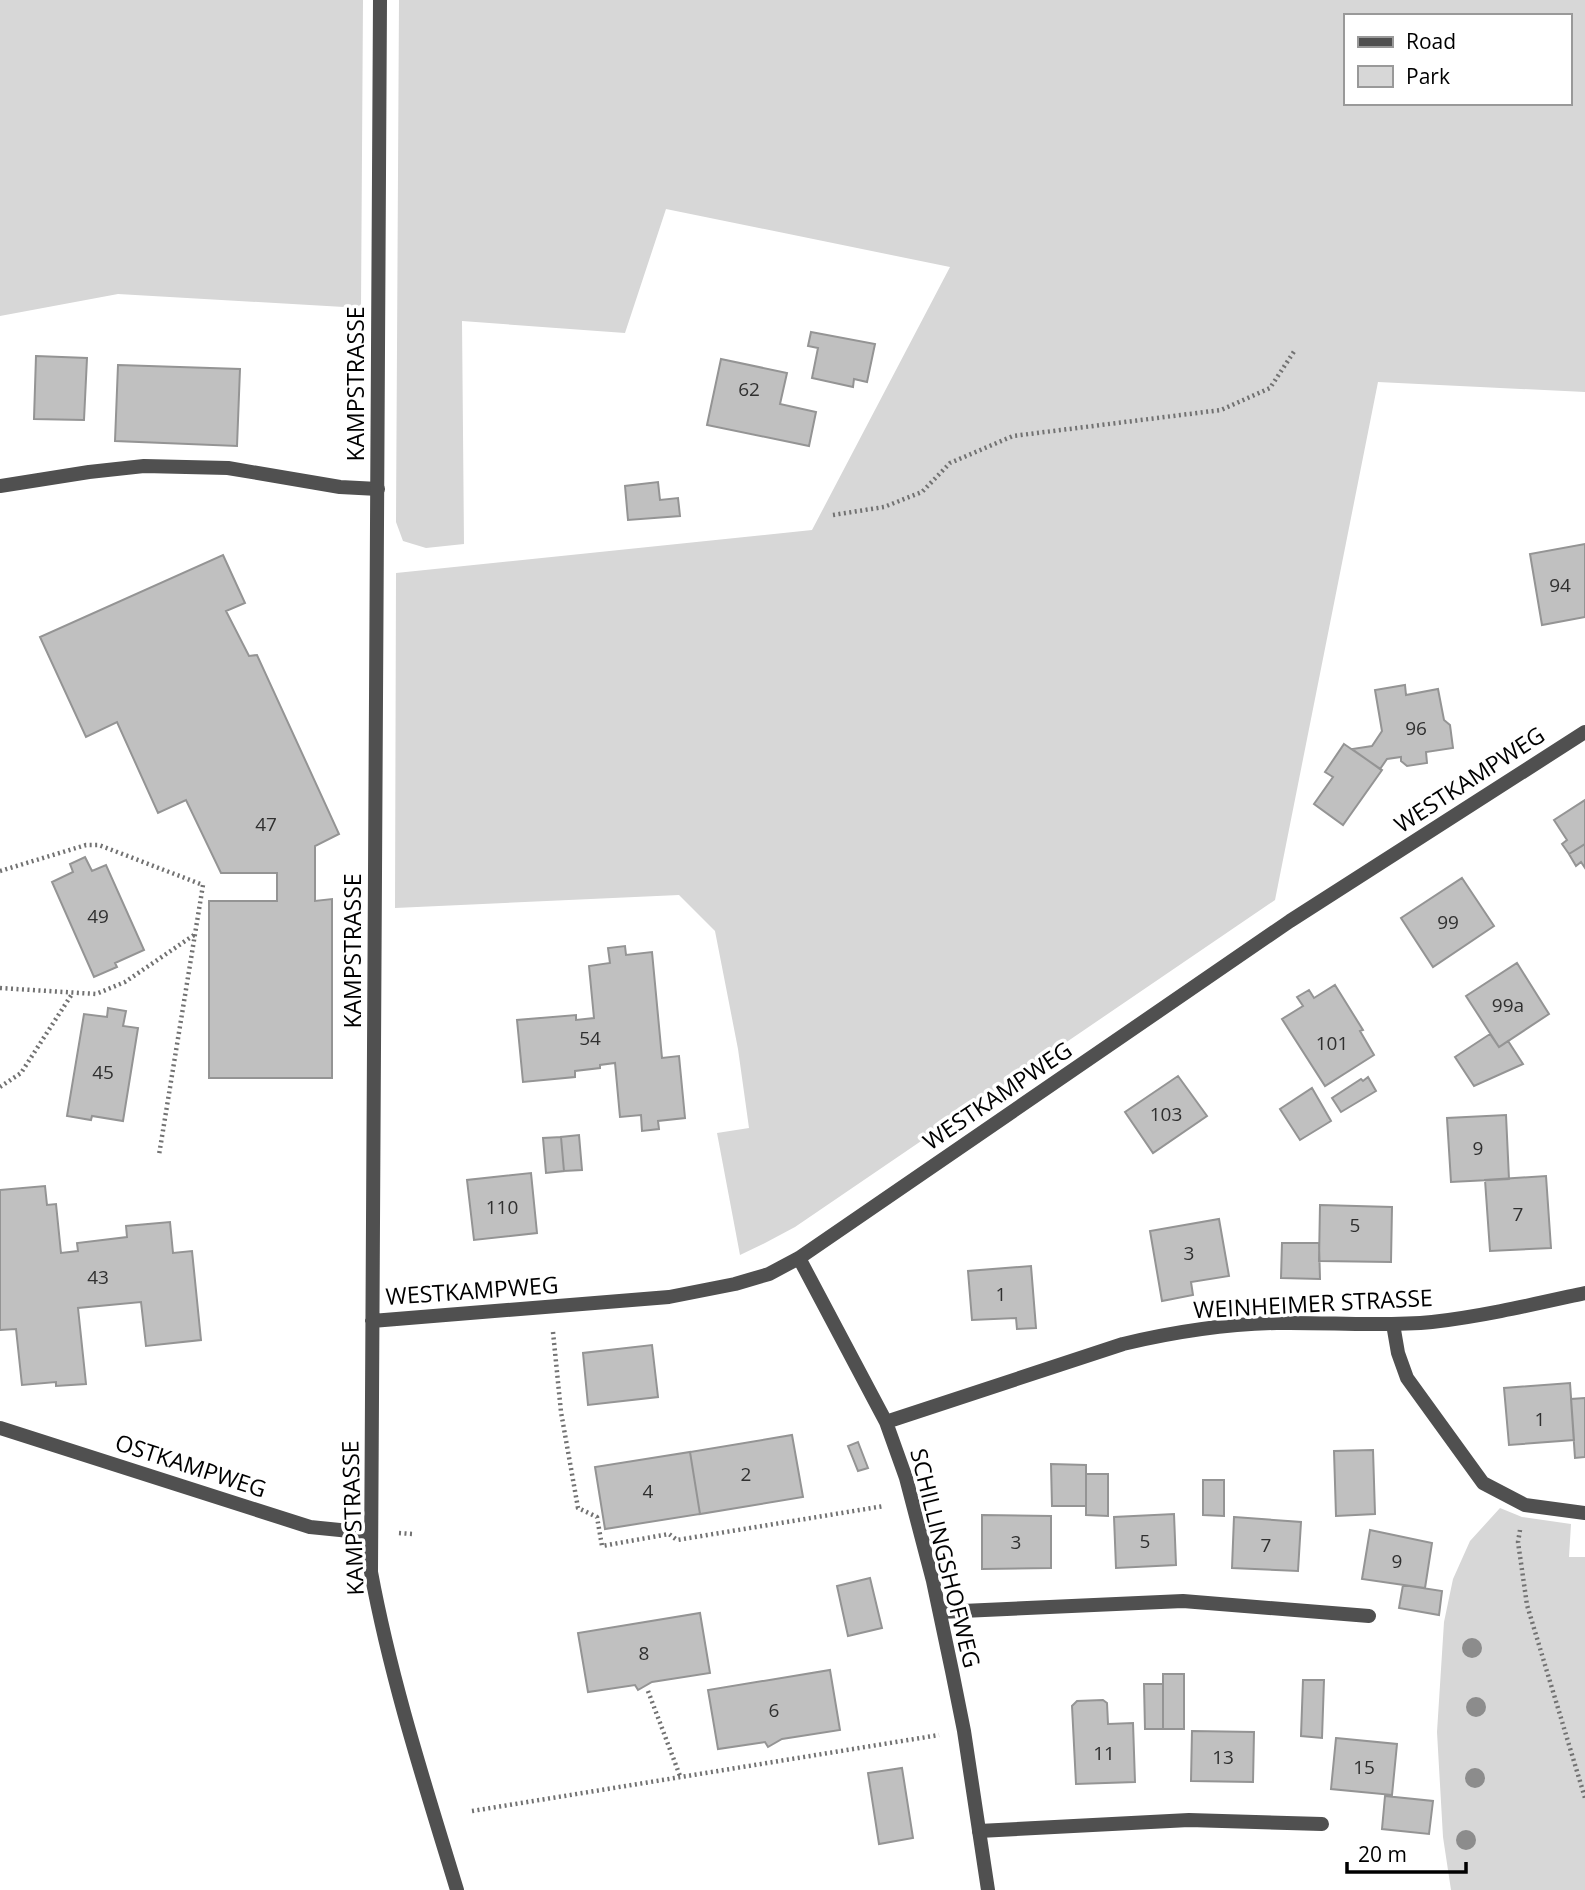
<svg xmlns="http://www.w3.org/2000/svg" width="1585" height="1890" font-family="'Open Sans',sans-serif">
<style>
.green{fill:#d7d7d7;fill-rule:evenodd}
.building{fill:#c0c0c0;stroke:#949494;stroke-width:2}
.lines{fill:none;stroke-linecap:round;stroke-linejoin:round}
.path{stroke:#727272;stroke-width:4.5;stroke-dasharray:2 3.5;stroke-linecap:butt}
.service{stroke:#505050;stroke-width:14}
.minor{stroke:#505050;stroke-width:14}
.tree{fill:#8c8c8c}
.labels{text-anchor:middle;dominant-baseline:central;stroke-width:7;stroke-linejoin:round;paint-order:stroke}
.number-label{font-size:19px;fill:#303030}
.street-label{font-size:23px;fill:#000;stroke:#fff}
</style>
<rect width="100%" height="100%" fill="#fff"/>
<path class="green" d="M 0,0 L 363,0 L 361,308 L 118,294 L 0,316 Z
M 399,0 L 1585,0 L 1585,392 L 1378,382 L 1275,900 L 795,1227 L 765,1243 L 740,1255 L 717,1133 L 749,1128 L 738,1049 L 715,931 L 679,895 L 395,908 L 396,573 L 812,530 L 950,267 L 666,209 L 625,333 L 462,321 L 464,544 L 426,548 L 403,541 L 396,522 ZM 1345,16 L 1569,16 L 1569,103 L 1345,103 Z
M 1500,1508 L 1522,1517 L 1571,1524 L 1569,1557 L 1585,1557 L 1585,1890 L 1451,1890 L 1443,1837 L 1437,1732 L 1444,1622 L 1453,1579 L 1470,1541 Z"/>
<path class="building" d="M 811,332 L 875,344 L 867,382 L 854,379 L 853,387 L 812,378 L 818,348 L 808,346 Z
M 36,356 L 87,358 L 84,420 L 34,419 Z
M 721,359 L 787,373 L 780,404 L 816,412 L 809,446 L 707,425 Z
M 118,365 L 240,369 L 237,446 L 115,441 Z
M 658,482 L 660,500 L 678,498 L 680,516 L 628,520 L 625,486 Z
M 1585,544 L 1585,617 L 1542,625 L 1530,554 Z
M 223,555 L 245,603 L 226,611 L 249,656 L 257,655 L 339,834 L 315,846 L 315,901 L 332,899 L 332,1078 L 209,1078 L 209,901 L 277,901 L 277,873 L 221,873 L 186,800 L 158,813 L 117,722 L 86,737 L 40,637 Z
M 1405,685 L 1406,695 L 1438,689 L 1444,720 L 1450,725 L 1453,748 L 1426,752 L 1427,763 L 1407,766 L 1401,761 L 1401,757 L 1387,759 L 1380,769 L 1352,749 L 1372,746 L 1382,731 L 1375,690 Z
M 1344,744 L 1382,770 L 1343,825 L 1314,804 L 1333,777 L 1325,772 Z
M 1585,800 L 1585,844 L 1569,854 L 1562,844 L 1567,840 L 1554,820 Z
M 1585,844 L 1585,868 L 1581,862 L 1576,866 L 1569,854 Z
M 85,857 L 92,871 L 106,865 L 144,950 L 115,963 L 117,967 L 94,977 L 52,882 L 73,872 L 70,864 Z
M 1462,878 L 1494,926 L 1433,967 L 1401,918 Z
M 625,946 L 626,955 L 652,952 L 662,1058 L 679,1056 L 685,1118 L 658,1121 L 659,1129 L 642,1131 L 641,1115 L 620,1117 L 615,1063 L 600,1065 L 600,1068 L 575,1071 L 575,1077 L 523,1082 L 517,1020 L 576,1015 L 576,1020 L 594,1018 L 589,966 L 610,963 L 608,948 Z
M 1517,963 L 1549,1014 L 1499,1047 L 1466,996 Z
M 1335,985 L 1363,1030 L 1360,1031 L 1374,1055 L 1325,1086 L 1282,1019 L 1303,1006 L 1297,997 L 1309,990 L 1314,998 Z
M 108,1008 L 126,1011 L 123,1026 L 138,1028 L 123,1121 L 92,1116 L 91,1120 L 67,1116 L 84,1014 L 107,1017 Z
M 1490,1034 L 1499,1047 L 1508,1041 L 1523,1064 L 1474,1086 L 1455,1057 Z
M 1178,1076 L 1207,1116 L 1153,1153 L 1125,1112 Z
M 1368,1077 L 1376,1091 L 1341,1112 L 1332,1098 L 1361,1079 L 1363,1081 Z
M 1312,1088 L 1331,1121 L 1300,1140 L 1280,1109 Z
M 1506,1115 L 1509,1179 L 1451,1182 L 1447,1118 Z
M 579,1135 L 582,1170 L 564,1171 L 561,1137 Z
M 561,1137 L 564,1171 L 546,1173 L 543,1138 Z
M 531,1173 L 537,1233 L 474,1240 L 467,1180 Z
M 1546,1176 L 1551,1248 L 1490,1251 L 1485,1180 Z
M 45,1186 L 47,1205 L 56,1204 L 61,1253 L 78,1251 L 77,1243 L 127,1237 L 126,1226 L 170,1222 L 173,1253 L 192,1251 L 201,1340 L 146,1346 L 141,1302 L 78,1308 L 86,1384 L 56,1386 L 56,1382 L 22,1385 L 16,1329 L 0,1330 L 0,1190 Z
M 1320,1205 L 1392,1207 L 1391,1262 L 1319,1261 Z
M 1219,1219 L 1229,1276 L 1191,1282 L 1193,1295 L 1162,1301 L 1150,1231 Z
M 1282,1243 L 1319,1243 L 1320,1279 L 1281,1278 Z
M 1031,1266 L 1036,1328 L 1017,1329 L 1016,1318 L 972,1320 L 968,1271 Z
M 652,1345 L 658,1397 L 588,1405 L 583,1353 Z
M 1570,1383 L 1574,1440 L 1509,1445 L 1504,1388 Z
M 1585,1398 L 1585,1457 L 1575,1458 L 1571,1399 Z
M 792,1435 L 803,1497 L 700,1514 L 690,1452 Z
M 858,1442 L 868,1468 L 858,1471 L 848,1446 Z
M 1373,1450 L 1375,1514 L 1336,1516 L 1334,1451 Z
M 690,1452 L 700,1514 L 605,1529 L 595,1467 Z
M 1051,1464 L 1086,1465 L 1086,1506 L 1052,1506 Z
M 1086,1474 L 1108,1474 L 1108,1516 L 1086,1515 Z
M 1203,1480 L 1224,1480 L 1224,1516 L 1203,1515 Z
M 1174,1514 L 1176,1565 L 1116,1568 L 1114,1517 Z
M 982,1515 L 1051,1516 L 1051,1568 L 982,1569 Z
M 1234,1517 L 1301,1522 L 1298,1571 L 1232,1568 Z
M 1370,1530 L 1432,1543 L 1425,1588 L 1362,1579 Z
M 870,1578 L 882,1628 L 848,1636 L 837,1586 Z
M 1403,1585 L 1442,1591 L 1439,1615 L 1399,1608 Z
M 700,1613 L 710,1673 L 652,1682 L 638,1690 L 635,1685 L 588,1692 L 578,1633 Z
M 830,1670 L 840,1730 L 782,1739 L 768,1747 L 765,1742 L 718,1749 L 708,1690 Z
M 1163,1674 L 1184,1674 L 1184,1729 L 1163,1729 Z
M 1303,1680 L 1324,1680 L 1322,1738 L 1301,1736 Z
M 1144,1684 L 1163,1684 L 1163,1729 L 1145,1729 Z
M 1103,1700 L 1107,1703 L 1108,1724 L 1133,1723 L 1135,1782 L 1076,1784 L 1072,1706 L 1077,1701 Z
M 1192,1731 L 1254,1732 L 1253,1782 L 1191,1781 Z
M 1336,1738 L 1397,1744 L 1392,1795 L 1331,1789 Z
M 902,1768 L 913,1838 L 879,1844 L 868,1773 Z
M 1385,1796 L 1433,1801 L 1429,1834 L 1382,1829 Z"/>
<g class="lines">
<path class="path" d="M 833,515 L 884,507 L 922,492 L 950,463 L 1013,436 L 1221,410 L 1270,388 L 1295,350
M 0,871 L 86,845 L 99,845 L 203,885 L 159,1155
M 0,988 L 96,994 L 125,982 L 194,935
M 0,1087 L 21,1073 L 72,994
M 553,1332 L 561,1412 L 578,1508 L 597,1517 L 602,1546 L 669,1534 L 677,1540 L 884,1506
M 1520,1530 L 1518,1542 L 1527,1605 L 1585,1798
M 399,1533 L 413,1534
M 648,1691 L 680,1776
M 472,1811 L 939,1735"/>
<path class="service" d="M 0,486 L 89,472 L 144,466 L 228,468 L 340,487 L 378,489
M 940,1612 L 1183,1601 L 1369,1616
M 979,1831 L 1189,1820 L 1322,1824"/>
<path class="minor" d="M 380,0 L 371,1572 C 391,1680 425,1785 457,1890
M 799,1258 L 886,1422 L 906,1478 L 933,1581 L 952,1671 L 964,1731 L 988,1890
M 372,1321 L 669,1297 L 735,1284 L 769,1274 L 799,1258 L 1290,921 L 1585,732
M 1393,1324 L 1398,1353 L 1407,1378 L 1483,1483 L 1525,1505 L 1585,1513
M 886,1422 L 1123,1344 C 1174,1332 1224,1324 1277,1323 C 1328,1322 1381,1327 1432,1322 C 1484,1316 1535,1304 1585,1293
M 0,1428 L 310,1527 L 370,1533"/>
</g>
<g class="tree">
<circle cx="1472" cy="1648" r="10"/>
<circle cx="1476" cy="1707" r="10"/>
<circle cx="1475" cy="1778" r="10"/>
<circle cx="1466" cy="1840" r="10"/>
</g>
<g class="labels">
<g class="number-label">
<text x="749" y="389">62</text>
<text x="1560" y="585">94</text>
<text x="1416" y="728">96</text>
<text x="266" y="824">47</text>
<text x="98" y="916">49</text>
<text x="1448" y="922">99</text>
<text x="1508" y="1005">99a</text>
<text x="590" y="1038">54</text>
<text x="1332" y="1043">101</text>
<text x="103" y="1072">45</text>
<text x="1166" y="1114">103</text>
<text x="1478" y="1148">9</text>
<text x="502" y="1207">110</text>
<text x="1518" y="1214">7</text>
<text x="1355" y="1225">5</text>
<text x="1189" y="1253">3</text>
<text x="98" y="1277">43</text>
<text x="1001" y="1294">1</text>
<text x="1540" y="1419">1</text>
<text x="746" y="1474">2</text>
<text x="648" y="1491">4</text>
<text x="1145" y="1541">5</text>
<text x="1016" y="1542">3</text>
<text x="1266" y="1545">7</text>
<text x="1397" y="1561">9</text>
<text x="644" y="1653">8</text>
<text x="774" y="1710">6</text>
<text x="1104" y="1753">11</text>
<text x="1223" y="1757">13</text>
<text x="1364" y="1767">15</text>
</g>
<g class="street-label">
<text transform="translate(355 384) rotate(-90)">KAMPSTRASSE</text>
<text transform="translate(1469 779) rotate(-33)">WESTKAMPWEG</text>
<text transform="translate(352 951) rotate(-90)">KAMPSTRASSE</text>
<text transform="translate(997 1095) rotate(-34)">WESTKAMPWEG</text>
<text transform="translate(472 1290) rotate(-4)">WESTKAMPWEG</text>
<text transform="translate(1313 1303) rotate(-3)">WEINHEIMER STRASSE</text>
<text transform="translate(191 1465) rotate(18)">OSTKAMPWEG</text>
<text transform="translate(352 1518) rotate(-92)">KAMPSTRASSE</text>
<text transform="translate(946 1558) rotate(76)">SCHILLINGSHOFWEG</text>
</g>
</g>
<rect x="1344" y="14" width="228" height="91" fill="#ffffff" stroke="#999999" stroke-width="2"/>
<rect x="1358" y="37" width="35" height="10" fill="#505050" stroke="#999999" stroke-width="2"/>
<text x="1406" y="49" font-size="21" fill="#000000">Road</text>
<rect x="1358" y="66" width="35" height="21" fill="#d7d7d7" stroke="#999999" stroke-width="2"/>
<text x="1406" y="84" font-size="21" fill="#000000">Park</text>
<path d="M1347 1862v10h119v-10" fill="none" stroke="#000000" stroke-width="3.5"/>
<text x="1358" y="1862" font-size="21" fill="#000000" stroke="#ffffff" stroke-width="5" paint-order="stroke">20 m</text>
</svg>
